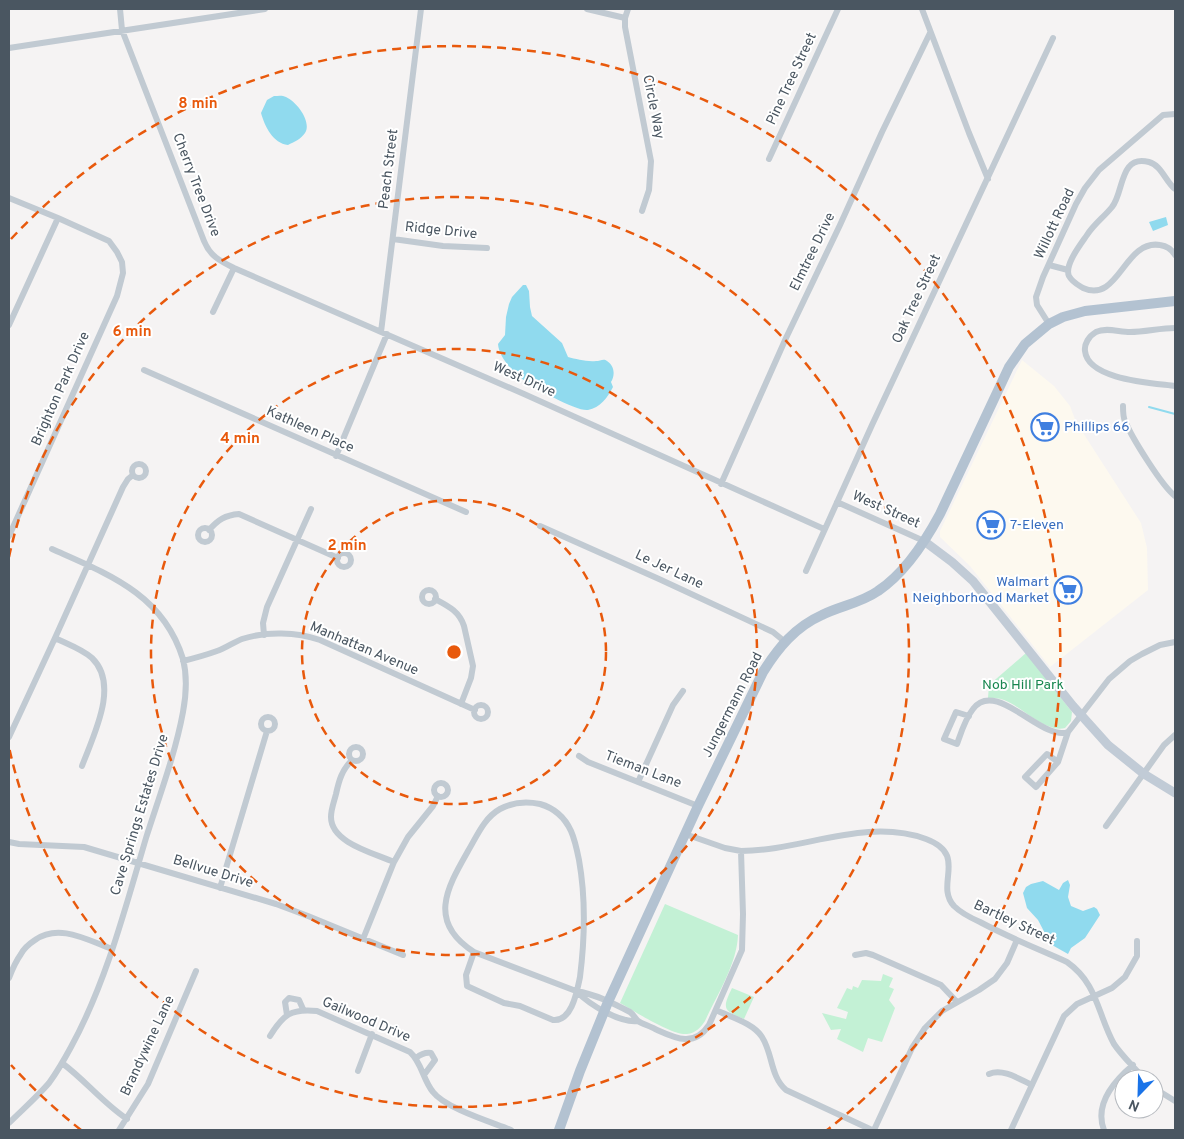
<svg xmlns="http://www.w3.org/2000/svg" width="1184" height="1139" font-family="Overpass,sans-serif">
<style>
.commercial{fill:#fdf9ef}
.green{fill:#c3f1d5}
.water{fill:#90daee}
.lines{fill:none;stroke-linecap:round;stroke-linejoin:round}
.stream{stroke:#90daee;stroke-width:2}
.street{stroke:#c1cad2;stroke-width:6}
.secondary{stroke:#c1cbd6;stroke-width:9}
.primary{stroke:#b3c2d1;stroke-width:10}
.ring{fill:none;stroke:#e8590c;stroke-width:2.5;stroke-dasharray:9 6}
.labels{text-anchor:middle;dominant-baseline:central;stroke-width:4;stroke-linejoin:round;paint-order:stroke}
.street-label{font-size:14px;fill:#4a5661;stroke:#fff}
.shop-label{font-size:14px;fill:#366cbe;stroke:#fff;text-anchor:start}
.park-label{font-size:14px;fill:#17864f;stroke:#fff}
.centre{fill:#e8590c;stroke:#fff;stroke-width:2.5}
.ring-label{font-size:15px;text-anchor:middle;font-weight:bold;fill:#e8590c;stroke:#fff;stroke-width:4;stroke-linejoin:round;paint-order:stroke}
</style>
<rect width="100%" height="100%" fill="#f5f3f3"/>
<path class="commercial" d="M 1022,360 L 1054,386 L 1070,406 L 1076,422 L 1141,523 L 1147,548 L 1148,590 L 1050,667 L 970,566 L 940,537 L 940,531 Z"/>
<path class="green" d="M 1026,653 L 1072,712 L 1071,721 L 1065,728 C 1044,733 1023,707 1004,700 C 999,698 993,698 988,698 L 989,685 Z
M 665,904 L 738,935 C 737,964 717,995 705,1021 C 701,1027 696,1033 687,1034 C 673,1036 634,1011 620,1003 Z
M 883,974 L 893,978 L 889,987 L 894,989 L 889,1000 L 895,1008 L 882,1042 L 868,1038 L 863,1052 L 837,1039 L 841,1029 L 831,1030 L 822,1013 L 846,1019 L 848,1012 L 837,1008 L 847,988 L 852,990 L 853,986 L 858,988 L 862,980 L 881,981 Z
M 732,988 L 754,997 L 744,1019 C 723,1010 722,1009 732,988 Z"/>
<path class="water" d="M 274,96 C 278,96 282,95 286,97 C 297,102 312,122 305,133 C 301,139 294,142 288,145 C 273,143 265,127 261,113 L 267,100 Z
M 1166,217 L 1168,225 L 1153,231 L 1149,222 Z
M 523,285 L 526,285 L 529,291 L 530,307 L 532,316 L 562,343 L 568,357 C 576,359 587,362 596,361 C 600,361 604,358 607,361 C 615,366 615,376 611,382 L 613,387 C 608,397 600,408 588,410 C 578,412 534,388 525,381 C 514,373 499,358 498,344 L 505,335 L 506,317 L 509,304 L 512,297 Z
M 1068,880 L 1070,885 L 1068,897 L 1071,906 L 1083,911 L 1094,907 L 1097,909 L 1100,915 L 1085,938 L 1071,948 L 1068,954 L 1052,945 L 1049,941 L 1038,920 L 1027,908 L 1023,893 L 1026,887 L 1031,884 L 1043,881 L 1059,890 L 1063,883 Z"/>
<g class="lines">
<path class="stream" d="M 1149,407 L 1175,414"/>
<path class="street" d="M 120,9 L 122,30 L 204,241 C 210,256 220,261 234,268 L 524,394 L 824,529
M 587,9 L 625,18
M 628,9 L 625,18 L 625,27 L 651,161 L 649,190 L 642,211
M 922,9 L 969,133 L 988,179
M 9,48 L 265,9
M 769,159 L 838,9
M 1175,189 C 1166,182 1161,165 1149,162 C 1119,154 1124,193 1112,207 C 1104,217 1094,224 1087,235 C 1081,244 1064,265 1069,276 C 1072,282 1078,285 1083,288 C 1119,304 1124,239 1160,245 C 1167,246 1172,250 1175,255
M 9,198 L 58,218 L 109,241 L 117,252 L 122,262 L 123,273 L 117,296 L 9,536
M 393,239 L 443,246 L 487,248
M 1049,265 L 1068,270
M 213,312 L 234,268
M 1049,324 L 1037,305 L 1036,297 L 1043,277 L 1076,204 L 1085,188 L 1099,170 L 1163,115 L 1175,114
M 9,325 L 58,218
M 1175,328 C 1160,328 1145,332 1130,332 C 1119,332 1106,327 1096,332 C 1089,336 1084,344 1085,351 C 1088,380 1153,383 1175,386
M 381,332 L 421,9
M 144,370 L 466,512
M 1123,406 C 1123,411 1123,417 1125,421 C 1132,438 1162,486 1175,496
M 336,456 L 387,334
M132 471a7 7 0 1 1 14 0a7 7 0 1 1-14 0Z
M 721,484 L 786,338 L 840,225 L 882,132 L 930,33
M 837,502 L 924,541
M 540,526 L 659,579 L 773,632 L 784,641
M198 535a7 7 0 1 1 14 0a7 7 0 1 1-14 0Z
M 209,530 C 218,520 225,515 239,514 L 338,558
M337 560a7 7 0 1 1 14 0a7 7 0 1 1-14 0Z
M 806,571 L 872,425 L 1053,38
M422 597a7 7 0 1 1 14 0a7 7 0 1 1-14 0Z
M 435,599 C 448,606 459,611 464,626 L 473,666 L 471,678 L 461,704
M 264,635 L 263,623 L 267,607 L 311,509
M 55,638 C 67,644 82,649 92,658 C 120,685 93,736 82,766
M 183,661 C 195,658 206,655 217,651 C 226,648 234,642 242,639 C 266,631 297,632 320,640 L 475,710
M474 712a7 7 0 1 1 14 0a7 7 0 1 1-14 0Z
M 969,716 L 956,712 L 944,739 L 957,744 C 961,733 965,719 973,709 C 996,678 1042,742 1068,732
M261 724a7 7 0 1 1 14 0a7 7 0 1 1-14 0Z
M 9,737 L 55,638 L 123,487 L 128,479 L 133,475
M349 754a7 7 0 1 1 14 0a7 7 0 1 1-14 0Z
M 579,756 L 588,762 L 698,806
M 352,760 C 342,770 339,780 336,794 C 334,802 331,809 331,817 C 331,843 374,853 394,862
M 1058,762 L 1047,754 L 1025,777 L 1036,787 L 1058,762 L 1068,732 L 1109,679 L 1130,661 L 1142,654 L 1160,645 L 1175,642
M 638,782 L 673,705 L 683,691
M434 790a7 7 0 1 1 14 0a7 7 0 1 1-14 0Z
M 1106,826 L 1164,745 L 1175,735
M 685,834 L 725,848 L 741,851 C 802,851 865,817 926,839 C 969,855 934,884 954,906 C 961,913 971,918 980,922 C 1008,937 1038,949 1067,962 C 1098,984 1097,1013 1114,1044 C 1122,1056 1135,1068 1144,1079
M 9,842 L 19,844 L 84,847 L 276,904 L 308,916 L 403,955
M 220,888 L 267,731
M 363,939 L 394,862 L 408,837 L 433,806 L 438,796
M 474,952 L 466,975 L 467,986 L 504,1003 L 520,1006 L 553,1020 C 572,1022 577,991 580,977 C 585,937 586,899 579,860 C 577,850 575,840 571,831 C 565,818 554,808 540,804 C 526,801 513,802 500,809 C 484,818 477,836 468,851 C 447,888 427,922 474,952 L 576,991 C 595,994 613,1003 630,1012 C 634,1015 635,1018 638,1021 C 642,1024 650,1026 655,1029 C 675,1038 694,1048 709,1025 L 742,950 L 743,914 L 741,851
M 855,955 L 866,953 L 873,955 L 941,985 L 957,1002
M 9,978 C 12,970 16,961 21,954 C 24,948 29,944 35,940 C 59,923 87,940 112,949
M 576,991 C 590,1005 619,1023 638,1021
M 716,1010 C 730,1017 753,1023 762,1037 C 773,1054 770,1076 786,1090 L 872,1130
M 287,1015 L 285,1002 L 289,998 L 299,1000 L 303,1009
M 270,1036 C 283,1015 291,1008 317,1011 L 410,1052 C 422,1063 423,1080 433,1092 C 445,1108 491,1122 511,1130
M 416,1058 C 421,1054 425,1052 431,1053 L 435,1060 L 424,1075
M 62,1063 C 85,1080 103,1103 127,1119
M 358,1071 L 372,1034
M 989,1074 C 1003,1068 1019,1079 1032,1085
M 1154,1088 L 1175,1101
M 9,1123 C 22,1110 37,1097 49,1083 C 57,1072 64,1060 71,1047 C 106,983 125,909 146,838 C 159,797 175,755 183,712 C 186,696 187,675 183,659 C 163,594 108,574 52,549
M 119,1130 L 148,1084 L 196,971
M 874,1130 L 912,1048 L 925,1028 L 942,1011 L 979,990 L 995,979 L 1007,963 L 1017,940
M 1011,1130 L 1064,1016 L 1077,1004 L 1112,988 L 1125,977 L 1137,956 L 1137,941
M 1104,1130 C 1094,1104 1114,1081 1133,1065"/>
<path class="secondary" d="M 924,541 L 952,562 L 973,581 L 1073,706 L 1108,745 L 1144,774 L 1175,793"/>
<path class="primary" d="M 559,1130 L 580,1071 L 608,1002 L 698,806 L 763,672 C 778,648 795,627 822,615 C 840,606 861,603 878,591 C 905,573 925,542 940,514 L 1009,367 L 1025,344 L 1049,324 L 1063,317 L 1085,311 L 1175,301"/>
</g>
<g class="ring">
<circle cx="454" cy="652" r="152"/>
<circle cx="454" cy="652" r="303"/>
<path d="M9 557A455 455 0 1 1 9 747"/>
<path d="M81 1130A606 606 0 0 1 11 1065M11 239A606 606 0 1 1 827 1130"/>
</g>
<defs>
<g id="supermarket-ring" transform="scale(1.4375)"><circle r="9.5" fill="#fff" stroke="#3f7fe0" stroke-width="1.5"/><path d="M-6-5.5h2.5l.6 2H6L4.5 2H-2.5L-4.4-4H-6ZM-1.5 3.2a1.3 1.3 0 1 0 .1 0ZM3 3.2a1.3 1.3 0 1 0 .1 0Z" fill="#3f7fe0"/></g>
</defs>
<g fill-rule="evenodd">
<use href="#supermarket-ring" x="1045" y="427"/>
<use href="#supermarket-ring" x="991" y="525"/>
<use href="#supermarket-ring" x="1068" y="590"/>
</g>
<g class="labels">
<g class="street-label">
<text transform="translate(792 79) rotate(-65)">Pine Tree Street</text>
<text transform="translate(653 107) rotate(79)">Circle Way</text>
<text transform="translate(389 169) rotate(-83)">Peach Street</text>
<text transform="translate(196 185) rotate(69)">Cherry Tree Drive</text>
<text transform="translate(1055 224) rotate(-65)">Willott Road</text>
<text transform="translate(441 231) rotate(6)">Ridge Drive</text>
<text transform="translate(813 252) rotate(-64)">Elmtree Drive</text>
<text transform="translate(917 299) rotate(-65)">Oak Tree Street</text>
<text transform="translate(524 380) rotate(24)">West Drive</text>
<text transform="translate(61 389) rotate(-66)">Brighton Park Drive</text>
<text transform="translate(310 430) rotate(24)">Kathleen Place</text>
<text transform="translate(886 510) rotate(24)">West Street</text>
<text transform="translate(669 570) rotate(25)">Le Jer Lane</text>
<text transform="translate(364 649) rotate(23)">Manhattan Avenue</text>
<text transform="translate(733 705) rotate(-63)">Jungermann Road</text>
<text transform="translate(643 770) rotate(21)">Tieman Lane</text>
<text transform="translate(140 815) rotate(-73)">Cave Springs Estates Drive</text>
<text transform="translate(213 872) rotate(17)">Bellvue Drive</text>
<text transform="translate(1014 923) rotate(25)">Bartley Street</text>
<text transform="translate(366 1020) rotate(23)">Gailwood Drive</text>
<text transform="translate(148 1046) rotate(-65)">Brandywine Lane</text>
</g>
<g class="shop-label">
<text x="1064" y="427">Phillips 66</text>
<text x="1010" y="525">7-Eleven</text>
<text x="1049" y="582" text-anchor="end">Walmart<tspan x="1049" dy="16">Neighborhood Market</tspan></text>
</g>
<g class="park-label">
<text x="1023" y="685">Nob Hill Park</text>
</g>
</g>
<circle cx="454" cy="652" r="8" class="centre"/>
<g class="ring-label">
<text x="198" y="108">8 min</text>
<text x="132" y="336">6 min</text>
<text x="240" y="443">4 min</text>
<text x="347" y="550">2 min</text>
</g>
<rect width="1184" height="1139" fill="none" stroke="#4a5661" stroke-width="20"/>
<g transform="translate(1139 1094) rotate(203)"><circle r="24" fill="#ffffff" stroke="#b7bbc0"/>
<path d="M0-4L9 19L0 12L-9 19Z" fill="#1a73e8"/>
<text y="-8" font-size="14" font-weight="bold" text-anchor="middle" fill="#4a5661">N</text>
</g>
</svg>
